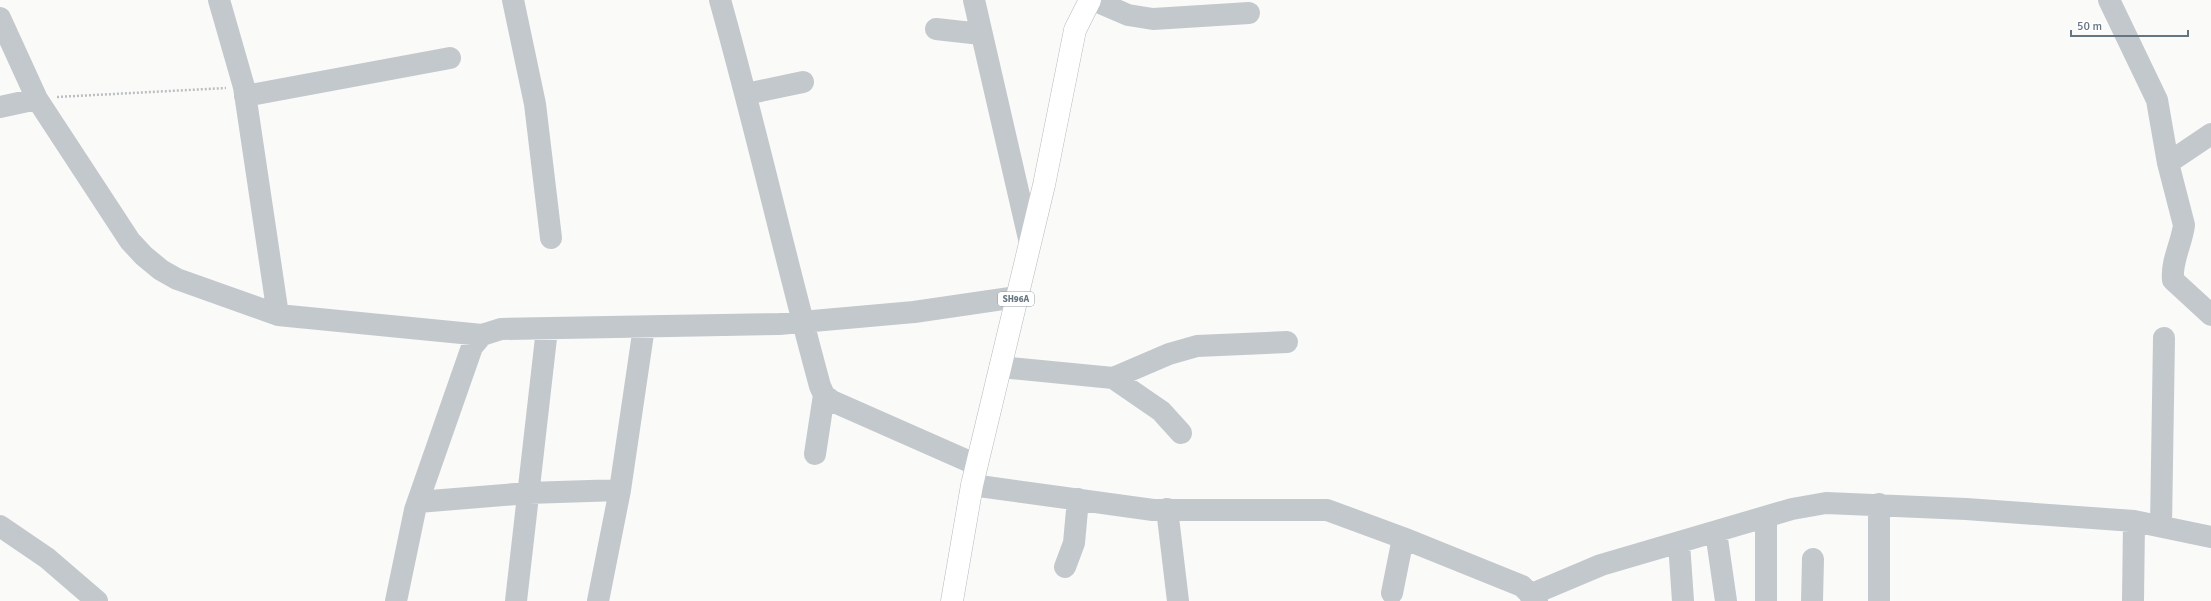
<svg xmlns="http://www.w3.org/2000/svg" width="2211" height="601" font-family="Signika,sans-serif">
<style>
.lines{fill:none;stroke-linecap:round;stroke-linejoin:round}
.major-casing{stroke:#b5babe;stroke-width:23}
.path{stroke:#bbbfc2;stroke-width:2.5;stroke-dasharray:2 2;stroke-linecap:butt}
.minor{stroke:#c3c8cc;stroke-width:22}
.major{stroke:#fff;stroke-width:22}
.labels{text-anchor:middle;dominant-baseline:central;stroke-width:4;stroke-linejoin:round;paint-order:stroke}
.shield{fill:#fff;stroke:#939fa8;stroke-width:1}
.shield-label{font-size:9px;font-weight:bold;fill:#657683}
</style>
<rect width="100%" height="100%" fill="#fafaf8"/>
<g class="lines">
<g class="major-casing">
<path id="major" d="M 952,601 L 972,485 L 1044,185 L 1075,30 L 1090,0"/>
</g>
<path class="path" d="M 57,97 L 226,88"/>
<path class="minor" d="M 219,0 L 244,87 L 278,315
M 513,0 L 535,104 L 551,238
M 720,0 C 756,128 785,258 820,386 L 824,395 L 832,401 L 977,465
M 974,0 L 1030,243
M 1093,0 L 1128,15 L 1153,19 L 1249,13
M 2109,0 L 2157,100 L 2168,163 L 2184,225 C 2182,243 2171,261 2173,280 L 2211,315
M 0,18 L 37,99 L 130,241 L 144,256 L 161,270 L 177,279 L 278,315 L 482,335
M 936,29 L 981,34
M 746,94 L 803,82
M 245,96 L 450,58
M 0,107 L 37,99
M 2168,163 L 2211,134
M 1000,367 L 1113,378 L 1169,354 L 1197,346 L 1287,342
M 1113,378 L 1161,411 L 1181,433
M 815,454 L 824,395
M 972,485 L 1153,510 L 1327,510 L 1403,538 L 1522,586 L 1537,601
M 418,502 L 528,493 L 620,490
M 1167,509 L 1178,601
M 1766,517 L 1766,601
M 0,526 L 47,558 L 97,601
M 2161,526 L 2164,338
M 1716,532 L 1726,601
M 1679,543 L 1683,601
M 1065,567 L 1074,543 L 1078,499
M 1392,593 L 1403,538
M 1530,595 L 1601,565 L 1792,509 L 1826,503 L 1966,509 L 2134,521 L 2211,537
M 396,601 L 415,510 L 472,347 L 482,335 L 501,329 L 779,324 L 914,312 L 1017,297
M 516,601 L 547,329
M 598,601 L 620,490 L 644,327
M 1812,601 L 1813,559
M 1879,601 L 1879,504
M 2133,601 L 2134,521"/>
<use href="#major" class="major"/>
</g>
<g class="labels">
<rect class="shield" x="998" y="292" width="36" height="14" rx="3"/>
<g class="shield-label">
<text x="1016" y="299">SH96A</text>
</g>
</g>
<path d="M2071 30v6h117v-6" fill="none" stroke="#657683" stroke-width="2"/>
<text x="2077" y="30" font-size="12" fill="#657683" stroke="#ffffff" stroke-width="3" paint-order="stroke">50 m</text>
</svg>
